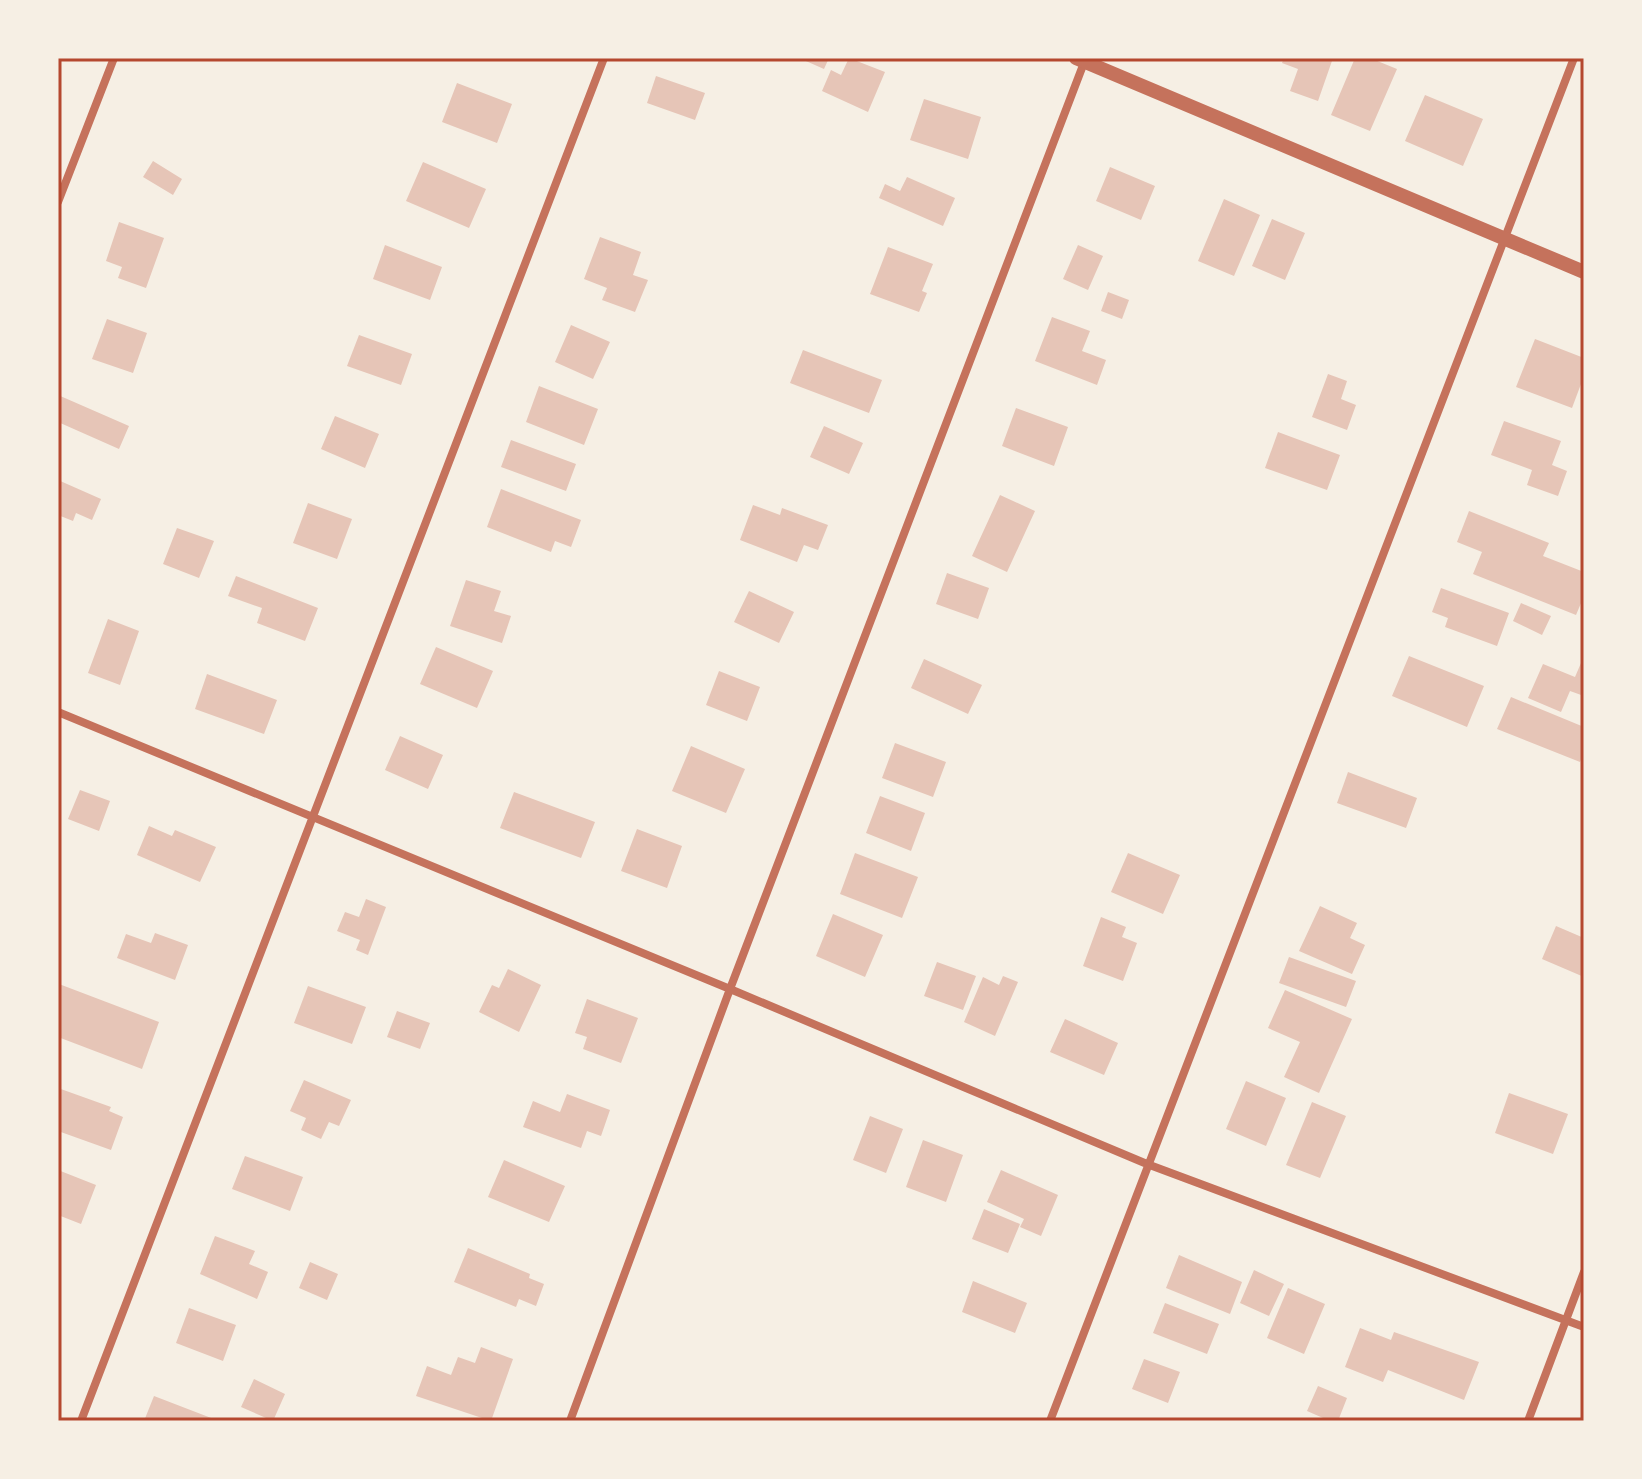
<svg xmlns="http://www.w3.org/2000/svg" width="1642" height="1479" font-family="'Fira Sans',sans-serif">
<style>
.building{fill:#e6c5b7}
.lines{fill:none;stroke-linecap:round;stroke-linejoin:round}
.minor{stroke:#c5725c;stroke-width:8}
.tertiary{stroke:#c5725c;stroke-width:14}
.neatline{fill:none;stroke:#b5482f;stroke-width:3}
</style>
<rect width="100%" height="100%" fill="#f6efe4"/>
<path class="building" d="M 799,58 L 829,58 L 824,69 Z
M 849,58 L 885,72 L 868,112 L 822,91 L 831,70 L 841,75 Z
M 1284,58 L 1333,58 L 1318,101 L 1290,91 L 1298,69 L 1282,63 Z
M 1355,58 L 1370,58 L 1397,69 L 1370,131 L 1331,115 Z
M 656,76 L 705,93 L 695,120 L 647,103 Z
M 457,83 L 512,104 L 497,143 L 442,122 Z
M 1425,95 L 1483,119 L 1463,166 L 1405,141 Z
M 924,99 L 981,117 L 968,159 L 910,140 Z
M 153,161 L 182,179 L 173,195 L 143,177 Z
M 423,162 L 486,189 L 469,228 L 406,201 Z
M 1110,167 L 1155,186 L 1141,220 L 1096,201 Z
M 907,177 L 955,198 L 943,226 L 879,198 L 885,184 L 900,191 Z
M 1224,199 L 1260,215 L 1234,276 L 1198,261 Z
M 1272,219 L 1305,233 L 1285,280 L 1252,266 Z
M 119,222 L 164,238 L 146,288 L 118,278 L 122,267 L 106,261 Z
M 600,237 L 641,252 L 633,275 L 648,280 L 635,312 L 602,300 L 607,288 L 584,279 Z
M 385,245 L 442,267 L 430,300 L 373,279 Z
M 1078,245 L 1103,256 L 1088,290 L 1063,279 Z
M 888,247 L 933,264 L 922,291 L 927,293 L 919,312 L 870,294 Z
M 1108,292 L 1129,300 L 1122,319 L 1101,311 Z
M 1052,317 L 1090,331 L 1082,351 L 1106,360 L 1097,385 L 1035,361 Z
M 107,319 L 147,333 L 133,373 L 92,359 Z
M 571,325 L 610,342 L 593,379 L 555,362 Z
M 359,335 L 412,354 L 401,385 L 347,366 Z
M 1535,339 L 1584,358 L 1584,376 L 1572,408 L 1516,387 Z
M 803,350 L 882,380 L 869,413 L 790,383 Z
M 1328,374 L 1347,381 L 1341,399 L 1356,405 L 1347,430 L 1312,417 Z
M 539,386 L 598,409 L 584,445 L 526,422 Z
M 58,395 L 129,426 L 119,449 L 58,422 Z
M 1016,408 L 1068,427 L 1054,466 L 1002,446 Z
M 335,416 L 379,434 L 365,468 L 321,449 Z
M 1504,421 L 1561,441 L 1552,465 L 1567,471 L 1558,496 L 1527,485 L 1532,470 L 1491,455 Z
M 824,426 L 863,443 L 849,474 L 810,457 Z
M 1278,432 L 1340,455 L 1327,490 L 1265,468 Z
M 511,440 L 576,464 L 566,491 L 501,467 Z
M 58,480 L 101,499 L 92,520 L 76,513 L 73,521 L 58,515 Z
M 501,489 L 581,520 L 571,547 L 555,541 L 551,552 L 487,527 Z
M 1000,495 L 1035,511 L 1007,572 L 972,556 Z
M 308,503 L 352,519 L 337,559 L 293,543 Z
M 753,505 L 780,515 L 782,508 L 828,525 L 818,550 L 804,545 L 797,562 L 740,540 Z
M 1469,511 L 1549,543 L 1543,556 L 1584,572 L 1584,596 L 1576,615 L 1473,574 L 1482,552 L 1457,542 Z
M 177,528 L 214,541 L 199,578 L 163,564 Z
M 947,573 L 989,588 L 978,619 L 936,604 Z
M 236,576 L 318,608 L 305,641 L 257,623 L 262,608 L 228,596 Z
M 466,580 L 501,591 L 494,611 L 511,616 L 502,643 L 450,626 Z
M 1441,588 L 1509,613 L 1497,646 L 1445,627 L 1448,618 L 1432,612 Z
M 749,591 L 794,612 L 779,643 L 734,622 Z
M 1521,603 L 1551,616 L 1542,635 L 1513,621 Z
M 108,619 L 139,631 L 120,685 L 88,673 Z
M 436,647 L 493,671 L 477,708 L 420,684 Z
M 1409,656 L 1484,686 L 1467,727 L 1392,696 Z
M 1584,656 L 1584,696 L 1570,691 L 1561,712 L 1528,698 L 1543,664 L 1575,677 Z
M 924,659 L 982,685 L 968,714 L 911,688 Z
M 719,671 L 760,687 L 747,721 L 706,705 Z
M 207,674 L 277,700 L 264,734 L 195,709 Z
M 1511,697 L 1584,727 L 1584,752 L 1580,762 L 1497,729 Z
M 400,736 L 443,755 L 428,789 L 385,770 Z
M 895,743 L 946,762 L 933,797 L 882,778 Z
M 691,746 L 745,769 L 726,813 L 672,791 Z
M 1348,772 L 1417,798 L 1406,828 L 1337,803 Z
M 80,790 L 110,801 L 99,831 L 68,819 Z
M 514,792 L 595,822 L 581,858 L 500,828 Z
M 880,796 L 925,813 L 911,851 L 866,833 Z
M 149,826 L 172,836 L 175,830 L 216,847 L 200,882 L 137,855 Z
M 637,829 L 682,846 L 667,888 L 621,871 Z
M 855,853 L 918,877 L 902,918 L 840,894 Z
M 1128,853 L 1180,875 L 1163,914 L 1111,892 Z
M 366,899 L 386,907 L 368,955 L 356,950 L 360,940 L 337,931 L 345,912 L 359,917 Z
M 1320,906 L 1357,923 L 1350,938 L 1365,945 L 1352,974 L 1299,951 Z
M 833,914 L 883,935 L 865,977 L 816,956 Z
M 1101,917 L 1126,927 L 1122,937 L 1137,943 L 1123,981 L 1083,966 Z
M 1556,926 L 1584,938 L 1584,977 L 1542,959 Z
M 155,933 L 188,945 L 175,980 L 117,958 L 126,934 L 151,943 Z
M 1289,957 L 1356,981 L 1346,1007 L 1279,983 Z
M 937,962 L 976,976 L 963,1010 L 924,996 Z
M 508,969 L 541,985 L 519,1032 L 479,1012 L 492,985 L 499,988 Z
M 1003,976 L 1018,982 L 995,1036 L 964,1022 L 983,977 L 999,985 Z
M 59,984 L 159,1022 L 142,1069 L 58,1037 Z
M 308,986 L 366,1007 L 352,1044 L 294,1023 Z
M 1285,990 L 1352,1019 L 1319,1093 L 1284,1077 L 1300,1042 L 1268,1028 Z
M 587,999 L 638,1018 L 621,1063 L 583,1049 L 587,1037 L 575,1033 Z
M 397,1011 L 430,1023 L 420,1049 L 387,1037 Z
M 1065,1019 L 1118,1043 L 1104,1075 L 1050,1052 Z
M 304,1080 L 351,1100 L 339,1126 L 329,1122 L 321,1139 L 301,1130 L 306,1118 L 290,1111 Z
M 1246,1081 L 1286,1098 L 1266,1146 L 1226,1129 Z
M 58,1088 L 111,1107 L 109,1111 L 123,1117 L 111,1150 L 58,1131 Z
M 1509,1093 L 1568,1114 L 1553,1154 L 1495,1133 Z
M 567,1094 L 610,1110 L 601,1136 L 587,1131 L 581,1148 L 523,1127 L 533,1101 L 560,1112 Z
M 1312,1102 L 1346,1116 L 1320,1178 L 1286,1165 Z
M 870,1116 L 903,1129 L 886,1173 L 853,1160 Z
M 923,1140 L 963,1155 L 946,1202 L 906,1187 Z
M 245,1156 L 303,1177 L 290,1211 L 232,1189 Z
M 504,1160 L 565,1186 L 549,1222 L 488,1197 Z
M 58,1170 L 96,1185 L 81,1224 L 58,1215 Z
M 1001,1170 L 1058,1195 L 1041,1236 L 1020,1227 L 1024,1219 L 987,1202 Z
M 984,1209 L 1020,1224 L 1008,1253 L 972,1239 Z
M 215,1236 L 255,1251 L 249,1264 L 268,1272 L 257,1299 L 200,1274 Z
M 468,1248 L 530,1274 L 529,1278 L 544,1284 L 536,1306 L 519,1299 L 516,1307 L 454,1282 Z
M 1179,1255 L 1242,1282 L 1230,1314 L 1166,1288 Z
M 310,1262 L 338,1274 L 327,1300 L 299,1288 Z
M 1254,1270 L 1284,1284 L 1269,1316 L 1240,1303 Z
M 973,1281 L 1027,1303 L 1015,1333 L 962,1312 Z
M 1288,1288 L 1325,1304 L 1304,1354 L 1267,1338 Z
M 1165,1303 L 1219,1324 L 1207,1354 L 1153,1333 Z
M 189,1308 L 236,1325 L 223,1361 L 176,1343 Z
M 1360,1328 L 1391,1340 L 1394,1332 L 1479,1362 L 1464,1400 L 1388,1370 L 1383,1382 L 1345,1367 Z
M 481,1347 L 513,1359 L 491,1421 L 416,1396 L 427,1366 L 451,1375 L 458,1357 L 475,1363 Z
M 1144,1359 L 1180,1372 L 1168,1403 L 1132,1389 Z
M 254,1379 L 285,1394 L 273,1421 L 241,1407 Z
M 1318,1386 L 1347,1398 L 1338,1421 L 1330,1421 L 1307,1411 Z
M 154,1396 L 219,1421 L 144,1421 Z"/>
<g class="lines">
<path class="minor" d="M 58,202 L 114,58
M 58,712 L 730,989 L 1147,1164 L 1584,1327
M 81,1421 L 604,58
M 570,1421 L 730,989 L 1085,60
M 1050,1421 L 1574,58
M 1528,1421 L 1584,1272"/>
<path class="tertiary" d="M 1076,58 L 1584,272"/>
</g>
<rect width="1642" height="1479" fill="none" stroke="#f6efe4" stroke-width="120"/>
<rect x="60" y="60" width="1522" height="1359" class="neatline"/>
</svg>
